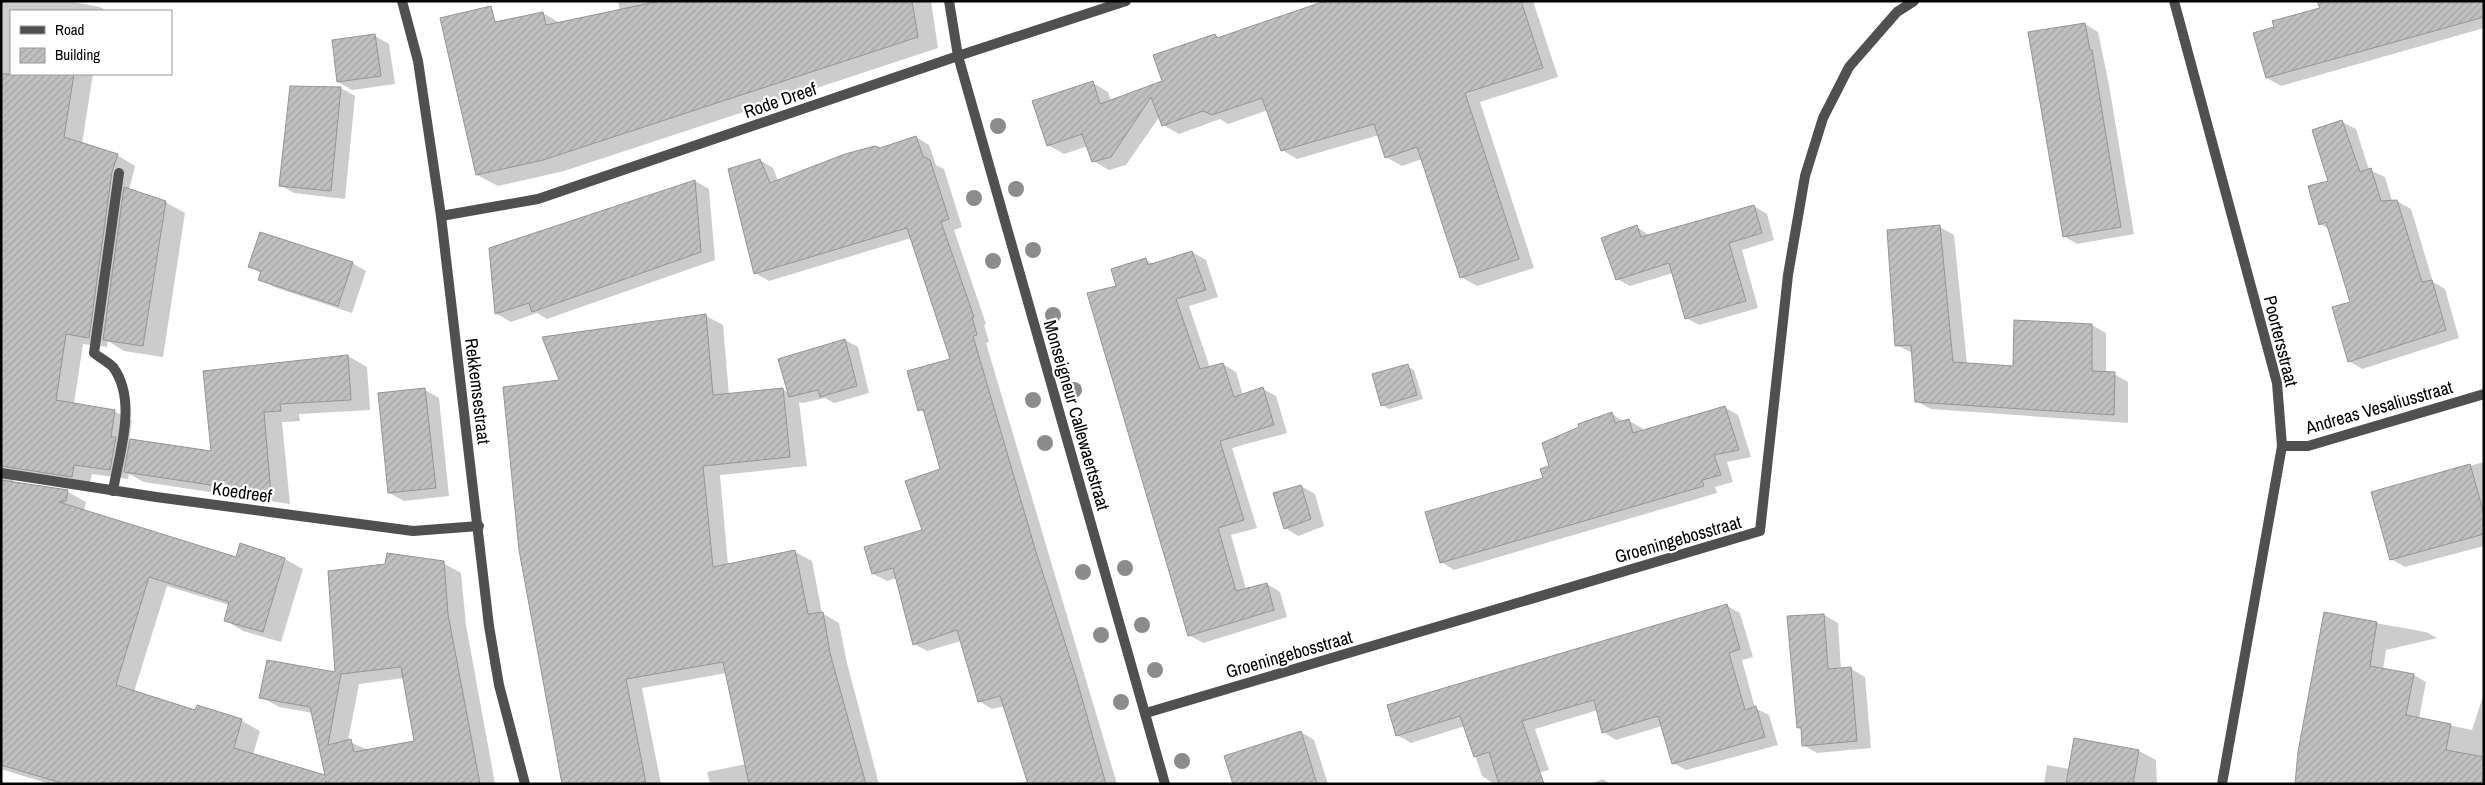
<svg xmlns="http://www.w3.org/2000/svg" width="2485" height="785" font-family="'Archivo Narrow',sans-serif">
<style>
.shadow{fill:#0003;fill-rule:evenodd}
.building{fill:url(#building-hatch);stroke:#949494;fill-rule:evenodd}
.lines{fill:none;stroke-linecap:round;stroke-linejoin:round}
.service{stroke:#505050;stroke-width:10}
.minor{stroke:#505050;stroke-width:10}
.tertiary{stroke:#505050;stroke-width:10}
.tree{fill:#8c8c8c}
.labels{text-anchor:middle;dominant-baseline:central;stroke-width:4.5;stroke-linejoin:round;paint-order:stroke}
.street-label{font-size:18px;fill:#000;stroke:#fff}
</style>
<defs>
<pattern id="building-hatch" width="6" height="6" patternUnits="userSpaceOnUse" patternTransform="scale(1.25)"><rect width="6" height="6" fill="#c0c0c0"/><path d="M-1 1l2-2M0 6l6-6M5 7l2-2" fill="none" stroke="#a3a3a3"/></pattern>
</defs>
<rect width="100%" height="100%" fill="#fff"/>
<path class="shadow" d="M 1,1 L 68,1 L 100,7 L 107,11 L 11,11 L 11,74 L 93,74 L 82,144 L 117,155 L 135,166 L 129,190 L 165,202 L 185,213 L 163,357 L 124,351 L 108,341 L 107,347 L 83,344 L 74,404 L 114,411 L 132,421 L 129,441 L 213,452 L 204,373 L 348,356 L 367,367 L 370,410 L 299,414 L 300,421 L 282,422 L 290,504 L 144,482 L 129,474 L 128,479 L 92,474 L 89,486 L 14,478 L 13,483 L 68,492 L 86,502 L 84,511 L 237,559 L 241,545 L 285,559 L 303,569 L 281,642 L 243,631 L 225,620 L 229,605 L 167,586 L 134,692 L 196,711 L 198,706 L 242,721 L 260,731 L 253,755 L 327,777 L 313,713 L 279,707 L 261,697 L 336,673 L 443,563 L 461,573 L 466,625 L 495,784 L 50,784 L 1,769 ZM 404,678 L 416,742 L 368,750 L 348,741 L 359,684 Z
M 618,1 L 931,1 L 938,48 L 564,171 L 498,186 L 477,175 L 493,19 L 500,23 L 543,13 L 560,23 L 620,11 Z
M 1331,1 L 1533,1 L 1558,77 L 1480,102 L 1534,268 L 1477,286 L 1461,277 L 1422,159 L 1402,166 L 1386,157 L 1379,135 L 1297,159 L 1282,150 L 1268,110 L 1228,124 L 1220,119 L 1179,134 L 1163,125 L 1160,116 L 1126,165 L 1109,170 L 1093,161 L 1088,146 L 1064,154 L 1048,145 L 1093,83 L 1108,92 L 1111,101 L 1164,82 L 1215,35 L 1220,38 Z
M 2339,1 L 2484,1 L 2484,28 L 2281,86 L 2267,78 L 2275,27 L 2274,22 Z
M 2085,24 L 2098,32 L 2109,85 L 2134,234 L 2077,244 L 2064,236 Z
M 375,36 L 389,44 L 395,84 L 352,90 L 338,82 Z
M 341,88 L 355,96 L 345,199 L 294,193 L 280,185 Z
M 2342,122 L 2356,129 L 2369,170 L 2385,177 L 2392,201 L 2397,201 L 2411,209 L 2433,282 L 2445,289 L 2459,338 L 2362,369 L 2349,361 L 2351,302 L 2329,229 L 2320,224 Z
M 916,137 L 929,145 L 936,165 L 944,169 L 962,227 L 954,230 L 986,324 L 984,325 L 989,342 L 986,343 L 1117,784 L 1018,784 L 1028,781 L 1005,706 L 992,709 L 979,701 L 961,641 L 927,651 L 914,644 L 897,578 L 887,581 L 873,574 L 924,531 L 942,470 L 925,413 L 920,410 L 951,360 L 911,238 L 769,281 L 755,273 L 760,160 L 773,168 L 778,181 Z
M 695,181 L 709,189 L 715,260 L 547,319 L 537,313 L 511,322 L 497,314 L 490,249 Z
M 1754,206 L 1767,214 L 1774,240 L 1742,250 L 1758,308 L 1699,325 L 1686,318 L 1673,273 L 1630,286 L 1617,279 L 1637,227 L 1650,236 Z
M 1940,227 L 1954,235 L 1967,364 L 2014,367 L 2092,325 L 2106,333 L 2106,373 L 2114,374 L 2128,382 L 2128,423 L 1931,409 L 1916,401 L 1913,353 L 1896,345 Z
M 1192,252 L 1206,260 L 1218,297 L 1189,306 L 1210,368 L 1223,364 L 1236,372 L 1243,395 L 1263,389 L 1276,396 L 1287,433 L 1232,448 L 1257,528 L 1231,535 L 1246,589 L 1267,584 L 1280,592 L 1287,617 L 1203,643 L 1189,635 L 1088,294 L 1118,287 L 1146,260 L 1155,265 Z
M 352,263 L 366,271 L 352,313 L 274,287 L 260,279 L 262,274 L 249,266 Z
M 706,316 L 723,325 L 729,395 L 782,389 L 789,393 L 845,340 L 858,347 L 869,393 L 834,403 L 825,398 L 803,403 L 799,402 L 807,466 L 720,475 L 728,565 L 795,552 L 812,561 L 822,613 L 839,623 L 847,663 L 879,784 L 710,784 L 707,772 L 746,764 L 727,673 L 642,688 L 661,784 L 564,784 L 560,381 L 544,338 Z
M 1407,366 L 1414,370 L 1423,399 L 1389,409 L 1382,405 Z
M 425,390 L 439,398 L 449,496 L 404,501 L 389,493 Z
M 1724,407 L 1738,415 L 1751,457 L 1727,462 L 1733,482 L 1715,487 L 1717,493 L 1454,570 L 1441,562 L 1544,479 L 1550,467 L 1612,414 L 1625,422 L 1629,421 L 1642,428 L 1643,431 Z
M 2484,462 L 2484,546 L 2405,567 L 2391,559 L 2372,493 Z
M 1301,486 L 1315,494 L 1324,526 L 1298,536 L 1285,528 Z
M 1727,606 L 1740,613 L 1753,657 L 1742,660 L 1755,708 L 1769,715 L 1778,745 L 1686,770 L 1673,763 L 1662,726 L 1616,740 L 1603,732 L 1598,710 L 1535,729 L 1549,770 L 1494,784 L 1482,776 L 1465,726 L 1411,743 L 1397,735 Z
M 2325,614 L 2426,632 L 2437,638 L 2386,650 L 2383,670 L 2414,675 L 2426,682 L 2419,719 L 2472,730 L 2484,693 L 2484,784 L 2297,784 Z
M 1824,615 L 1838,623 L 1841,669 L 1850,668 L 1865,677 L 1871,748 L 1817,753 L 1803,745 L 1802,730 L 1798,728 Z
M 1301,732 L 1314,740 L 1328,784 L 1233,784 Z
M 2075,740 L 2141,752 L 2156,760 L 2157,784 L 2044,784 L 2047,765 L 2070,769 Z
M 1603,779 L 1610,784 L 1590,784 Z"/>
<path class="building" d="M 660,1 L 912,1 L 918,37 L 543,160 L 476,175 L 440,18 L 491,6 L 495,22 L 543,12 L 546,25 Z
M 1325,1 L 1521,1 L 1543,68 L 1465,93 L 1519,259 L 1460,278 L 1417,147 L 1385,158 L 1374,124 L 1281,151 L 1262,98 L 1212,115 L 1203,111 L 1162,126 L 1151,97 L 1111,157 L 1092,162 L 1082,134 L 1047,146 L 1032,101 L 1093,81 L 1100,104 L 1162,81 L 1153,55 L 1215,34 L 1217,38 Z
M 2317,1 L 2484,1 L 2484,17 L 2266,78 L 2253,33 L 2274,27 L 2272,21 L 2320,8 Z
M 2085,23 L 2090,50 L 2092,50 L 2121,227 L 2063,237 L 2028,32 Z
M 375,34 L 381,76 L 337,82 L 332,40 Z
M 1,74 L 74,74 L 64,137 L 118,154 L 112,172 L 89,338 L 66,334 L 56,400 L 115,410 L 111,437 L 116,437 L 110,470 L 74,465 L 72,477 L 1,466 Z
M 290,86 L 341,87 L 331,191 L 279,186 Z
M 2342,120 L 2360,172 L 2371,168 L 2381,201 L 2397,200 L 2422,282 L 2432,280 L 2446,330 L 2348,362 L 2332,307 L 2350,302 L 2326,222 L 2319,225 L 2308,186 L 2328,181 L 2312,130 Z
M 916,136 L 923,156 L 930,160 L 949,219 L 941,222 L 974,317 L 972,317 L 977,335 L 973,336 L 1036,552 L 1076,677 L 1106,784 L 1028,784 L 1000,696 L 978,702 L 957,630 L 913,645 L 893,568 L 872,574 L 864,547 L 922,530 L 905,481 L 940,469 L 923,409 L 918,411 L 907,371 L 950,359 L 907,228 L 754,274 L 728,169 L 760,159 L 770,183 L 845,154 L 875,146 L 880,148 Z
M 695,180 L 701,252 L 532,312 L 529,303 L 495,314 L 489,248 Z
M 124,187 L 166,201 L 143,346 L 103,340 Z
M 1754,205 L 1762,233 L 1729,243 L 1746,301 L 1685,319 L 1669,263 L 1616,280 L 1601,238 L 1637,225 L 1641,237 Z
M 1940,225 L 1953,362 L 2013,366 L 2014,320 L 2092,324 L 2092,371 L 2115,372 L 2114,415 L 1915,402 L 1911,345 L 1895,346 L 1887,230 Z
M 260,232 L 353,262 L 338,306 L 258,280 L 261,271 L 248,267 Z
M 1192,251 L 1206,290 L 1176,299 L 1200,369 L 1223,363 L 1234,397 L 1263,387 L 1274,425 L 1220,441 L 1244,520 L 1218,528 L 1236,591 L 1267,583 L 1274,610 L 1188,636 L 1087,293 L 1116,286 L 1111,269 L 1146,258 L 1148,265 Z
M 706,314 L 713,395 L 783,388 L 790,457 L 703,466 L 713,567 L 795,550 L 808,614 L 823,612 L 830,653 L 866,784 L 749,784 L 723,662 L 626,679 L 646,784 L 562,784 L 519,550 L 503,387 L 559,380 L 542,337 Z
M 845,339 L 857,386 L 820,397 L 818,390 L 789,397 L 778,359 Z
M 348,355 L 351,400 L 280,404 L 281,411 L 264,412 L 271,494 L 124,472 L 130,439 L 211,451 L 203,371 Z
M 1408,364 L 1417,395 L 1381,406 L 1372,374 Z
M 425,388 L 436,488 L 388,493 L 378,393 Z
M 1725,406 L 1739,450 L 1714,455 L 1721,475 L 1702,480 L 1704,486 L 1440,563 L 1425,512 L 1543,478 L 1540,469 L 1549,466 L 1542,443 L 1579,427 L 1578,424 L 1612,412 L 1615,423 L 1629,419 L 1633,433 Z
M 2470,464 L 2484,514 L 2484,534 L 2390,560 L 2371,492 Z
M 1,480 L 68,490 L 66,501 L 59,502 L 236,557 L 240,543 L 285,558 L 263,632 L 224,621 L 229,602 L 149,577 L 116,685 L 195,710 L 197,705 L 242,719 L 234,748 L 325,775 L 310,707 L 259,698 L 267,660 L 335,672 L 328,571 L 385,564 L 387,553 L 444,561 L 448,614 L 480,784 L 327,784 L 326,781 L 326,784 L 65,784 L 1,765 ZM 401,667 L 414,741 L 354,752 L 351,739 L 328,745 L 341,674 Z
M 1301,485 L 1311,519 L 1284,529 L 1273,493 Z
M 1727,604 L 1740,649 L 1729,653 L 1745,710 L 1756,706 L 1765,737 L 1672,764 L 1658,716 L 1602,733 L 1594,700 L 1522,721 L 1544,784 L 1499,784 L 1489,752 L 1474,757 L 1460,716 L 1396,736 L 1387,705 Z
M 2324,612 L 2377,622 L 2370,666 L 2414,674 L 2406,715 L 2451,724 L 2446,750 L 2484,757 L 2484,784 L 2295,784 L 2298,752 Z
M 1824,614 L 1828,669 L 1851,667 L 1857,741 L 1802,746 L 1801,727 L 1797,728 L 1787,616 Z
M 1301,731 L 1317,784 L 1233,784 L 1224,756 Z
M 2074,738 L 2139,750 L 2133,784 L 2066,784 Z"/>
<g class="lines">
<path class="service" d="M 113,491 C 119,453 138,401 113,367 C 108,362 100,358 94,353 L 119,173"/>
<path class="minor" d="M 949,1 L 958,56 L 1165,784
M 2174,1 L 2277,383 L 2282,446 L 2222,784
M 441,216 L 538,199 L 958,56 L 1126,1
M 2282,446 L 2308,446 L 2484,394
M 1,473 L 156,497 L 413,531 L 479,526
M 1146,713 L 1760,531 L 1788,275 L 1805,176 L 1823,118 L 1849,67 L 1897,12 L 1914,1"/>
<path class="tertiary" d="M 402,1 L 418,61 L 441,216 L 489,626 L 499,685 L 525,784"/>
</g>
<g class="tree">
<circle cx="998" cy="126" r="8"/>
<circle cx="1016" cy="189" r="8"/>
<circle cx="974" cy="198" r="8"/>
<circle cx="1033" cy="250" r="8"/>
<circle cx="993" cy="261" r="8"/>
<circle cx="1053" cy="315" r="8"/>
<circle cx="1074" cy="390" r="8"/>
<circle cx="1033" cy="400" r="8"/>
<circle cx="1045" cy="443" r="8"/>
<circle cx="1125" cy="568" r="8"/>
<circle cx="1083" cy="572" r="8"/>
<circle cx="1142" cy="625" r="8"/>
<circle cx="1101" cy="635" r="8"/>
<circle cx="1155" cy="670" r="8"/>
<circle cx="1121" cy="702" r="8"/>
<circle cx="1182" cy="761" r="8"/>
</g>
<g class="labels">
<g class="street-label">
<text transform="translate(780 100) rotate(-19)">Rode Dreef</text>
<text transform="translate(2281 341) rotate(76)">Poortersstraat</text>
<text transform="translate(478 391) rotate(83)">Rekkemsestraat</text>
<text transform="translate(2379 407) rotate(-16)">Andreas Vesaliusstraat</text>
<text transform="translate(1077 415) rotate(74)">Monseigneur Callewaertstraat</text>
<text transform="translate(242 492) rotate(8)">Koedreef</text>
<text transform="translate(1678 539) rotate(-16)">Groeningebosstraat</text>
<text transform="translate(1289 654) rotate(-16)">Groeningebosstraat</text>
</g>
</g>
<rect width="2485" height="785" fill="none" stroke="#000000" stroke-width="5"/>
<rect x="10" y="10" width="162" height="65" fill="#ffffff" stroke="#999999"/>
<rect x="20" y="26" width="25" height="8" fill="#505050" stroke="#999999"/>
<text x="55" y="35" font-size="15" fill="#000000">Road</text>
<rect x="20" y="48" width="25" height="15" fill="url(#building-hatch)" stroke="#999999"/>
<text x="55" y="60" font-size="15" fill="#000000">Building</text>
</svg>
